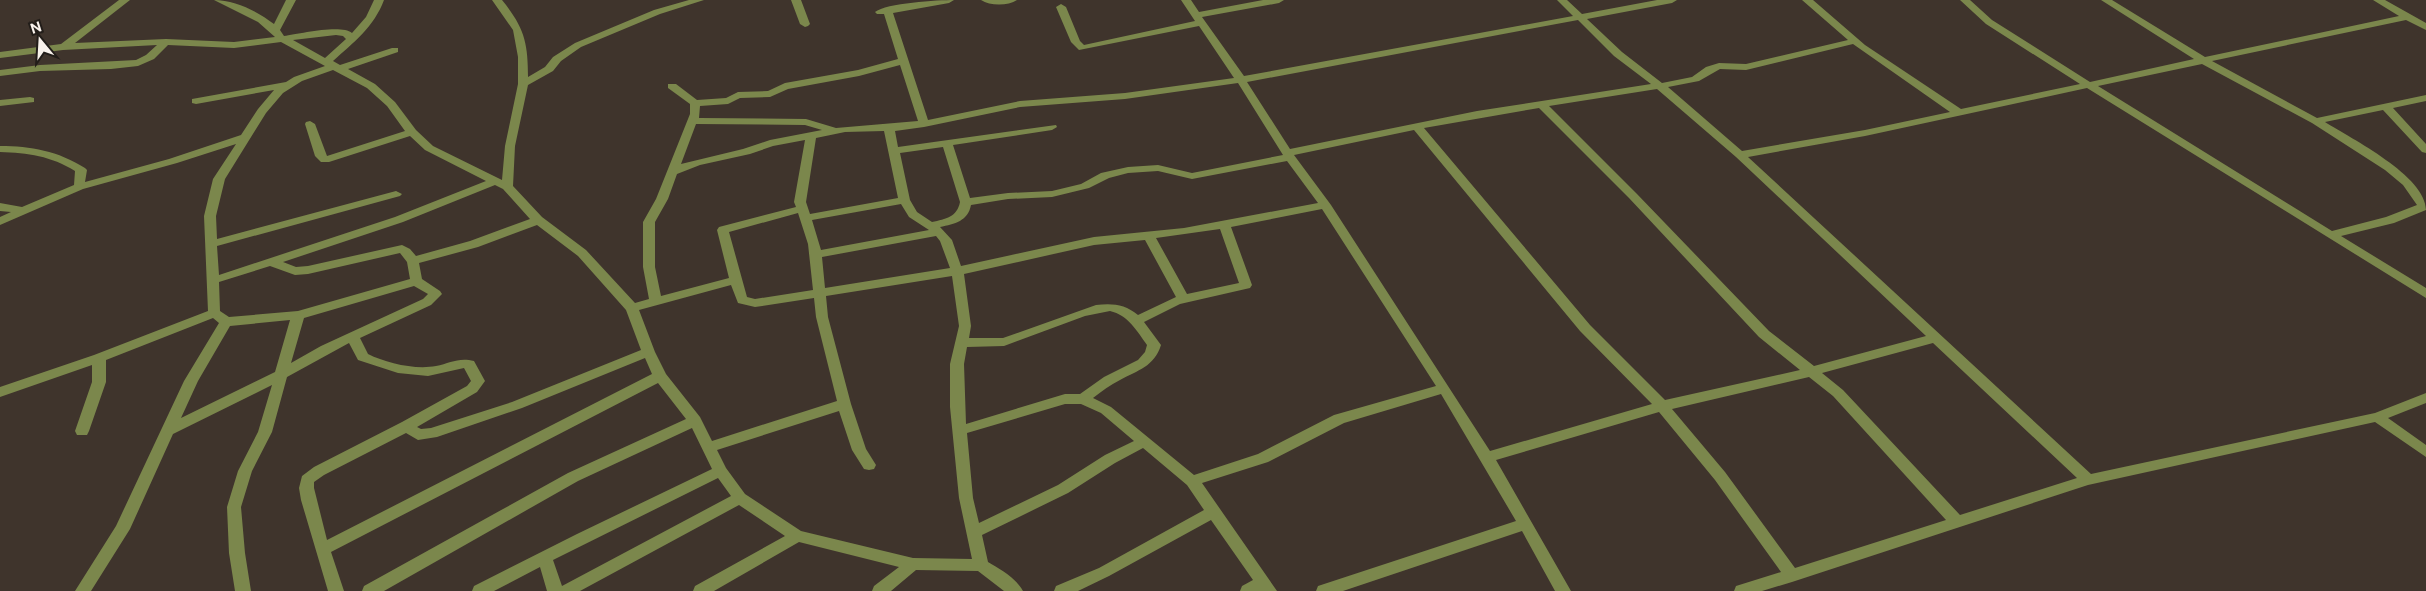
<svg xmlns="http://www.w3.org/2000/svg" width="2426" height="591" font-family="'Public Sans',sans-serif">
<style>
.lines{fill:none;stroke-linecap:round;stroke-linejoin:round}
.minor{fill:#7b874c;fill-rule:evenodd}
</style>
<rect width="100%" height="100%" fill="#3f342c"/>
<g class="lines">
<path class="minor" d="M 119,0 L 130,0 L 75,43 L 166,39 L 234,42 L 275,37 L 258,22 L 214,0 C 235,0 257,11 274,24 L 286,0 L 296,0 L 280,30 L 284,36 C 299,34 341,24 352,33 L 366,17 L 374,0 L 384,0 C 374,27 353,43 333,61 L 340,65 L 392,48 L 398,48 L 398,52 L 348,69 L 375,84 L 395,102 L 416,130 L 433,146 L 502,180 L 505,146 L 518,84 L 518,57 L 513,30 L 492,0 L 502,0 C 524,27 528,42 528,77 L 545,67 L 553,57 L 575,43 L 654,10 L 689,0 L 704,0 L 660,14 L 581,47 L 561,61 L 553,71 L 528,85 L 515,146 L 513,186 L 542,217 L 586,250 L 635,303 L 649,299 L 643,267 L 643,222 L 656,199 L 690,114 L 690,104 L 668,88 L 668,84 L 676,84 L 697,100 L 726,98 L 738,92 L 768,91 L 785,83 L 858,70 L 898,59 L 884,14 L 877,14 L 875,12 C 886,3 938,0 954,0 L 949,3 L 893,13 L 928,120 L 1020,101 L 1125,93 L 1234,78 L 1199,26 L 1079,50 L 1071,42 L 1056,7 L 1061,4 L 1066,7 L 1080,41 L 1084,45 L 1195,21 L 1181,0 L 1191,0 L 1199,12 L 1263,0 L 1284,0 L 1279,3 L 1202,17 L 1244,76 L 1573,16 L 1557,0 L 1567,0 L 1582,14 L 1657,0 L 1677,0 L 1672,3 L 1587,19 L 1622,52 L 1662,83 L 1692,77 L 1706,67 L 1719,63 L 1746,64 L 1848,40 L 1802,0 L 1813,0 L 1865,45 L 1961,109 L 2080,84 L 1986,24 L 1960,0 L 1970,0 L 1992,20 L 2090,82 L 2194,59 L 2101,0 L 2112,0 L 2205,57 L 2399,16 L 2373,0 L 2385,0 L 2426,23 L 2426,30 L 2406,20 L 2212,61 L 2317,118 L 2426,95 L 2426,101 L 2393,108 L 2426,144 L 2426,153 L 2422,152 L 2383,110 L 2325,122 C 2352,139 2426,176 2426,210 L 2394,223 L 2341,236 L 2426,288 L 2426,298 L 2087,88 L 1865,136 L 1748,157 L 2091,474 L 2375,413 L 2426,393 L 2426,403 L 2388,418 L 2426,445 L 2426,457 L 2375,422 L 2088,485 L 1792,582 L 1762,591 L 1734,591 L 1736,586 L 1781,572 L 1715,480 L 1659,412 L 1496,460 L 1571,591 L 1555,591 L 1522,531 L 1343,591 L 1316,591 L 1318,586 L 1516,521 L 1441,394 L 1344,423 L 1268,462 L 1202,483 L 1277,591 L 1240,591 L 1242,586 L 1253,580 L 1211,520 L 1109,576 L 1078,591 L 1054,591 L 1056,586 L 1099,568 L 1204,510 L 1187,485 L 1143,448 L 1115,463 L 1068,493 L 982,535 L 988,562 C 1000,569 1016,578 1023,591 L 1004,591 L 978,571 L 916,570 L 891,591 L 872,591 L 874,586 L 899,567 L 799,542 L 714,591 L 693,591 L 695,586 L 785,536 L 739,505 L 580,591 L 547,591 L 540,567 L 494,591 L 472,591 L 474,586 L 577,534 L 712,469 L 692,428 L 578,481 L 384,591 L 362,591 L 364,586 L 568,473 L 686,419 L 658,383 L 331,552 L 344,591 L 328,591 L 301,500 L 299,488 L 302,476 L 314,467 L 402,422 L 467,386 L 471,381 L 464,368 L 428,376 L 398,373 L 358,360 L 349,343 L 287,377 L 272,432 L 252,471 L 241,507 L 245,553 L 251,591 L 235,591 L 229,553 L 227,507 L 238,471 L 258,432 L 272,385 L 173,434 L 130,529 L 91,591 L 75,591 L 116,526 L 184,381 L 219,323 L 213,318 L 106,360 L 106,382 L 89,431 L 87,435 L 77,435 L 75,431 L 92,382 L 92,365 L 0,397 L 0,387 L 94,355 L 208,311 L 204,216 L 213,179 L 236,144 L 177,163 L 83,189 L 0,225 L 0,217 L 11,212 L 0,211 L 0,203 L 22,207 L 74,185 L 75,171 C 51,156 28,153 0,152 L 0,146 C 31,146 58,151 85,168 L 87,170 L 85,182 L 169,159 L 241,135 L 258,109 L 274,90 L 196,104 L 192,103 L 192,99 L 286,82 L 294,77 L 325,66 L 281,42 L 234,48 L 168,45 L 154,59 L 138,66 L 111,69 L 40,71 L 0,76 L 0,70 L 40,65 L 136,60 L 146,55 L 157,45 L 63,50 L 0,58 L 0,52 L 61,44 ZM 1578,20 L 1614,56 L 1651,84 L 1477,111 L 1290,149 L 1247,82 ZM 336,35 L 343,36 L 346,39 L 325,58 L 293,40 ZM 1853,44 L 1950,112 L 1865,130 L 1742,151 L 1668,87 L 1699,81 L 1720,69 L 1746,70 ZM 2202,64 L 2312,123 L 2385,170 L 2403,185 L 2417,205 L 2386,217 L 2332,231 L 2098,86 ZM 900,65 L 918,121 L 836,128 L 806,119 L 699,118 L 700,106 L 728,104 L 740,98 L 770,97 L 788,89 L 859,76 ZM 333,70 L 367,88 L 387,106 L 405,131 L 327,156 L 315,124 L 310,121 L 306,122 L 305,124 L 315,156 L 321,162 L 329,162 L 410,136 L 425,150 L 486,181 L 395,217 L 219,275 L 217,246 L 400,196 L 402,194 L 396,191 L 217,239 L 216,216 L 225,179 L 266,113 L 283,93 L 302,81 ZM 1238,83 L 1283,155 L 1192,173 L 1158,165 L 1128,167 L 1101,173 L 1081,184 L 1052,191 L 1008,193 L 970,198 L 953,145 L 1052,130 L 1057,127 L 1056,125 L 898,147 L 895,131 L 924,127 L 1020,107 L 1125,99 ZM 1657,89 L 1736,157 L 1926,336 L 1814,366 L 1769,331 L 1637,194 L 1549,106 ZM 1539,108 L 1629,198 L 1759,337 L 1800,370 L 1665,400 L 1590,325 L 1424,128 ZM 696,124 L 805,125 L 822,130 L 770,140 L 743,149 L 681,164 ZM 1414,130 L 1580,331 L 1652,404 L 1490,451 L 1331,205 L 1294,155 ZM 884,131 L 898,198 L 810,214 L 806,202 L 816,138 L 845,132 ZM 805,140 L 794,202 L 796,207 L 719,227 L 717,230 L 729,278 L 661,296 L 655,267 L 655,222 L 668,199 L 677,174 L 700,165 L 750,154 L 773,146 ZM 943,147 L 960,202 C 957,217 946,219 932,222 L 917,212 L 910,200 L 900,153 ZM 1287,161 L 1318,203 L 1184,228 L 1094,237 L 961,266 L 952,240 L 940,227 C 955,224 968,221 971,205 L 1008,199 L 1052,197 L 1089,188 L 1109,178 L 1128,173 L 1158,171 L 1192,179 ZM 495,185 L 503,189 L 530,219 L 470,241 L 416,256 L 410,249 L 402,245 L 308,266 L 296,267 L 283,262 L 403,222 ZM 901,204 L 909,217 L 929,230 L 821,250 L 812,220 ZM 1322,209 L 1436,386 L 1334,415 L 1258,454 L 1194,475 L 1111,407 L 1093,398 C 1102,391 1110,385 1120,380 C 1138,370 1154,367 1161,345 L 1144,322 L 1180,304 L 1250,288 L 1252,285 L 1231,227 ZM 798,213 L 808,244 L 813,290 L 755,299 L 747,297 L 729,232 ZM 537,225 L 578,256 L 626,310 L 641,350 L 512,402 L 431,428 L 421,429 L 417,427 L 477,392 L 485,381 L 474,361 C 459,357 450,363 436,366 C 415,370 386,363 368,354 L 360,338 L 431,305 L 442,294 L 440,291 L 422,279 L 419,263 L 478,247 ZM 1220,229 L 1239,283 L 1187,294 L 1156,238 ZM 936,236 L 940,241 L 950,268 L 825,288 L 822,257 ZM 1145,240 L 1176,297 L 1138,315 C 1125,304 1112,303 1096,305 L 1003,338 L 969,338 L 971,326 L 964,274 L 1094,245 ZM 400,253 L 407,262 L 410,279 L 298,311 L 229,317 L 220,311 L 219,282 L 270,266 L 295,275 L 308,274 ZM 952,276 L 959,326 L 950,364 L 950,407 L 959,498 L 972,559 L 913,558 L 801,531 L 745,494 L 726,468 L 717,450 L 839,411 L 852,450 L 864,469 L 869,470 L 874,469 L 876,465 L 866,449 L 851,404 L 828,317 L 826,296 ZM 731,285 L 738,303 L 755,307 L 814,298 L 816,317 L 837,401 L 712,441 L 700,417 L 666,374 L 655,352 L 639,310 ZM 414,286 L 428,294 L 423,299 L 321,346 L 291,363 L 304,318 ZM 1110,311 C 1128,315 1137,331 1147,345 L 1145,352 L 1138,360 L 1104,377 L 1080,394 L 1065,394 L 966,424 L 964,364 L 967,347 L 1004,346 L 1085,316 ZM 290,320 L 275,372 L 181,418 L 198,381 L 230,326 ZM 1933,343 L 2077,478 L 1960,515 L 1843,390 L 1822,373 ZM 645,358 L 652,374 L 327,540 L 314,488 L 314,482 L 324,475 L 406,433 L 418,440 L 437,437 L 522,408 ZM 1809,377 L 1833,396 L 1946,520 L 1795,568 L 1725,472 L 1672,409 ZM 1065,404 L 1081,404 L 1101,413 L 1134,441 L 1105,455 L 1058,485 L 979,523 L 973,498 L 967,433 ZM 718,478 L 731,496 L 562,586 L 553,560 Z
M 791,0 L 801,0 L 810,24 L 808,26 L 805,27 L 800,24 Z
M 981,0 L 1017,0 C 1008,6 990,6 981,0 Z
M 30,97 L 34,98 L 34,102 L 0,106 L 0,100 Z"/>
</g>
<g transform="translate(40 40) rotate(342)" stroke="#221d19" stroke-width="4" paint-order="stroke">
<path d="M0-4L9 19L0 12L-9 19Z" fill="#f9f2ec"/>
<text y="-8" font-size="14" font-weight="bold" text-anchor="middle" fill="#f9f2ec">N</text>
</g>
</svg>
